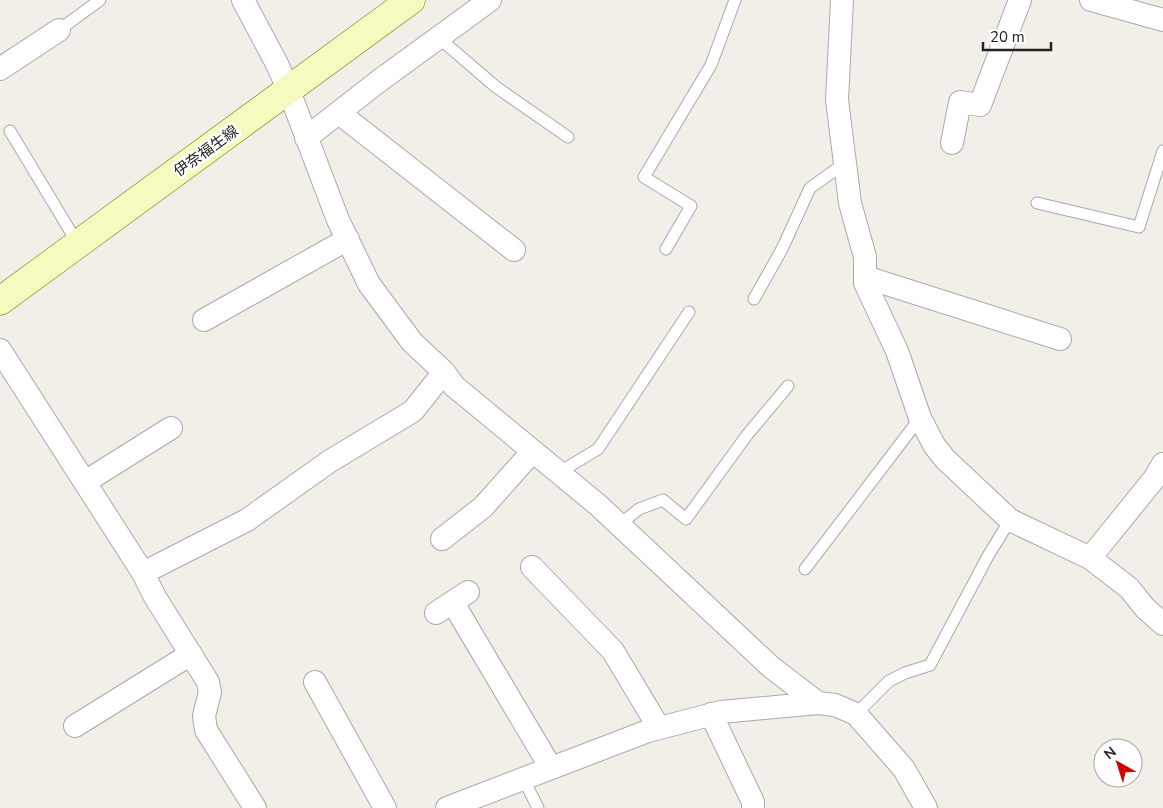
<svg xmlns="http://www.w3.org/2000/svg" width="1163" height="808" font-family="'Nunito Sans','Noto Sans JP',sans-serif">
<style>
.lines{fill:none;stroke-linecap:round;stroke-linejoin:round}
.service-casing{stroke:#a9a9a9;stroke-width:13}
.minor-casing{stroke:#a9a9a9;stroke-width:24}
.secondary-casing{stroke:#707d05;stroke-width:29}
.service{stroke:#fff;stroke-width:11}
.minor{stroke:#fff;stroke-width:22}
.secondary{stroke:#f7fabf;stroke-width:28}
.labels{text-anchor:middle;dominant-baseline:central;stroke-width:5;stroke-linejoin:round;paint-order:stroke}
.street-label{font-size:15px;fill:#222;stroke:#fff}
</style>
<rect width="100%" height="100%" fill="#f2efe9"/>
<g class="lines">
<g class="service-casing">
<path id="service" d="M 59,30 L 100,0
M 439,38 L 496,87 L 568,137
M 10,131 L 78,244
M 1037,203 L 1139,227 L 1163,151
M 666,249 L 691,206 L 644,177 L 711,65 L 735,0
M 754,299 L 782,249 L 810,188 L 845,163
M 558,473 L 598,449 L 689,312
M 619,525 L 639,509 L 663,500 L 686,519 L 747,435 L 788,386
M 805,569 L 920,418
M 856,714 L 889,681 L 905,673 L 930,665 L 988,556 L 1010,520
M 523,778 L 538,808"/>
</g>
<g class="minor-casing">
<path id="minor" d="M 243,0 L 277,64 L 289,91 L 338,220 L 369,284 L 412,342 L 444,372 L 454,386 L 598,505 L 771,667 L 818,703 L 835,705 L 856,714 L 904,769 L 926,808
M 842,0 L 837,100 L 850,203 L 865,257 L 865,283 L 897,351 L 920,418 L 934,445 L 945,459 L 1010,520 L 1090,558 L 1129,588 L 1145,608 L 1163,624
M 1091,0 L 1163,20
M 0,69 L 59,30
M 339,113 L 514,250
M 306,138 L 379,81 L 490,0
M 952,143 L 960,102 L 980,105 L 1020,0
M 865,277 L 1060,339
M 204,320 L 348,239
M 0,350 L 143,573 L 155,597 L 208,682 L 210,692 L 204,716 L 206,730 L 255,808
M 85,482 L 171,428
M 442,539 L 483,507 L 532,452
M 1090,558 L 1154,479 L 1163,464
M 532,567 L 613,651 L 659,728
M 143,573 L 247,520 L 330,461 L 413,411 L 444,372
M 453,603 L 551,768
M 436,613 L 468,592
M 315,682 L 385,808
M 711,714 L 753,802 L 753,808
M 75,726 L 191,654
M 447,808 L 648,731 L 721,712 L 818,703"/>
</g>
<g class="secondary-casing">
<path id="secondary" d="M 0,301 L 411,0"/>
</g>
<use href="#service" class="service"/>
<use href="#minor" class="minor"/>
<use href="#secondary" class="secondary"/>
</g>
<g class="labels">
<g class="street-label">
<text transform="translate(206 151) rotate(-36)">伊奈福生線</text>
</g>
</g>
<g transform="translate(1118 763) rotate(321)"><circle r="24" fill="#ffffff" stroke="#a7a7a7"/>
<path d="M0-4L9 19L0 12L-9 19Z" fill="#d40000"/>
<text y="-8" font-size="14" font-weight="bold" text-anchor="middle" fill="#222222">N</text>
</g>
<path d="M983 42v8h68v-8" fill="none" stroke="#222222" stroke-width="2.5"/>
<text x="990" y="42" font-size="15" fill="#222222" stroke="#ffffff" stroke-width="4" paint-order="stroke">20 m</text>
</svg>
